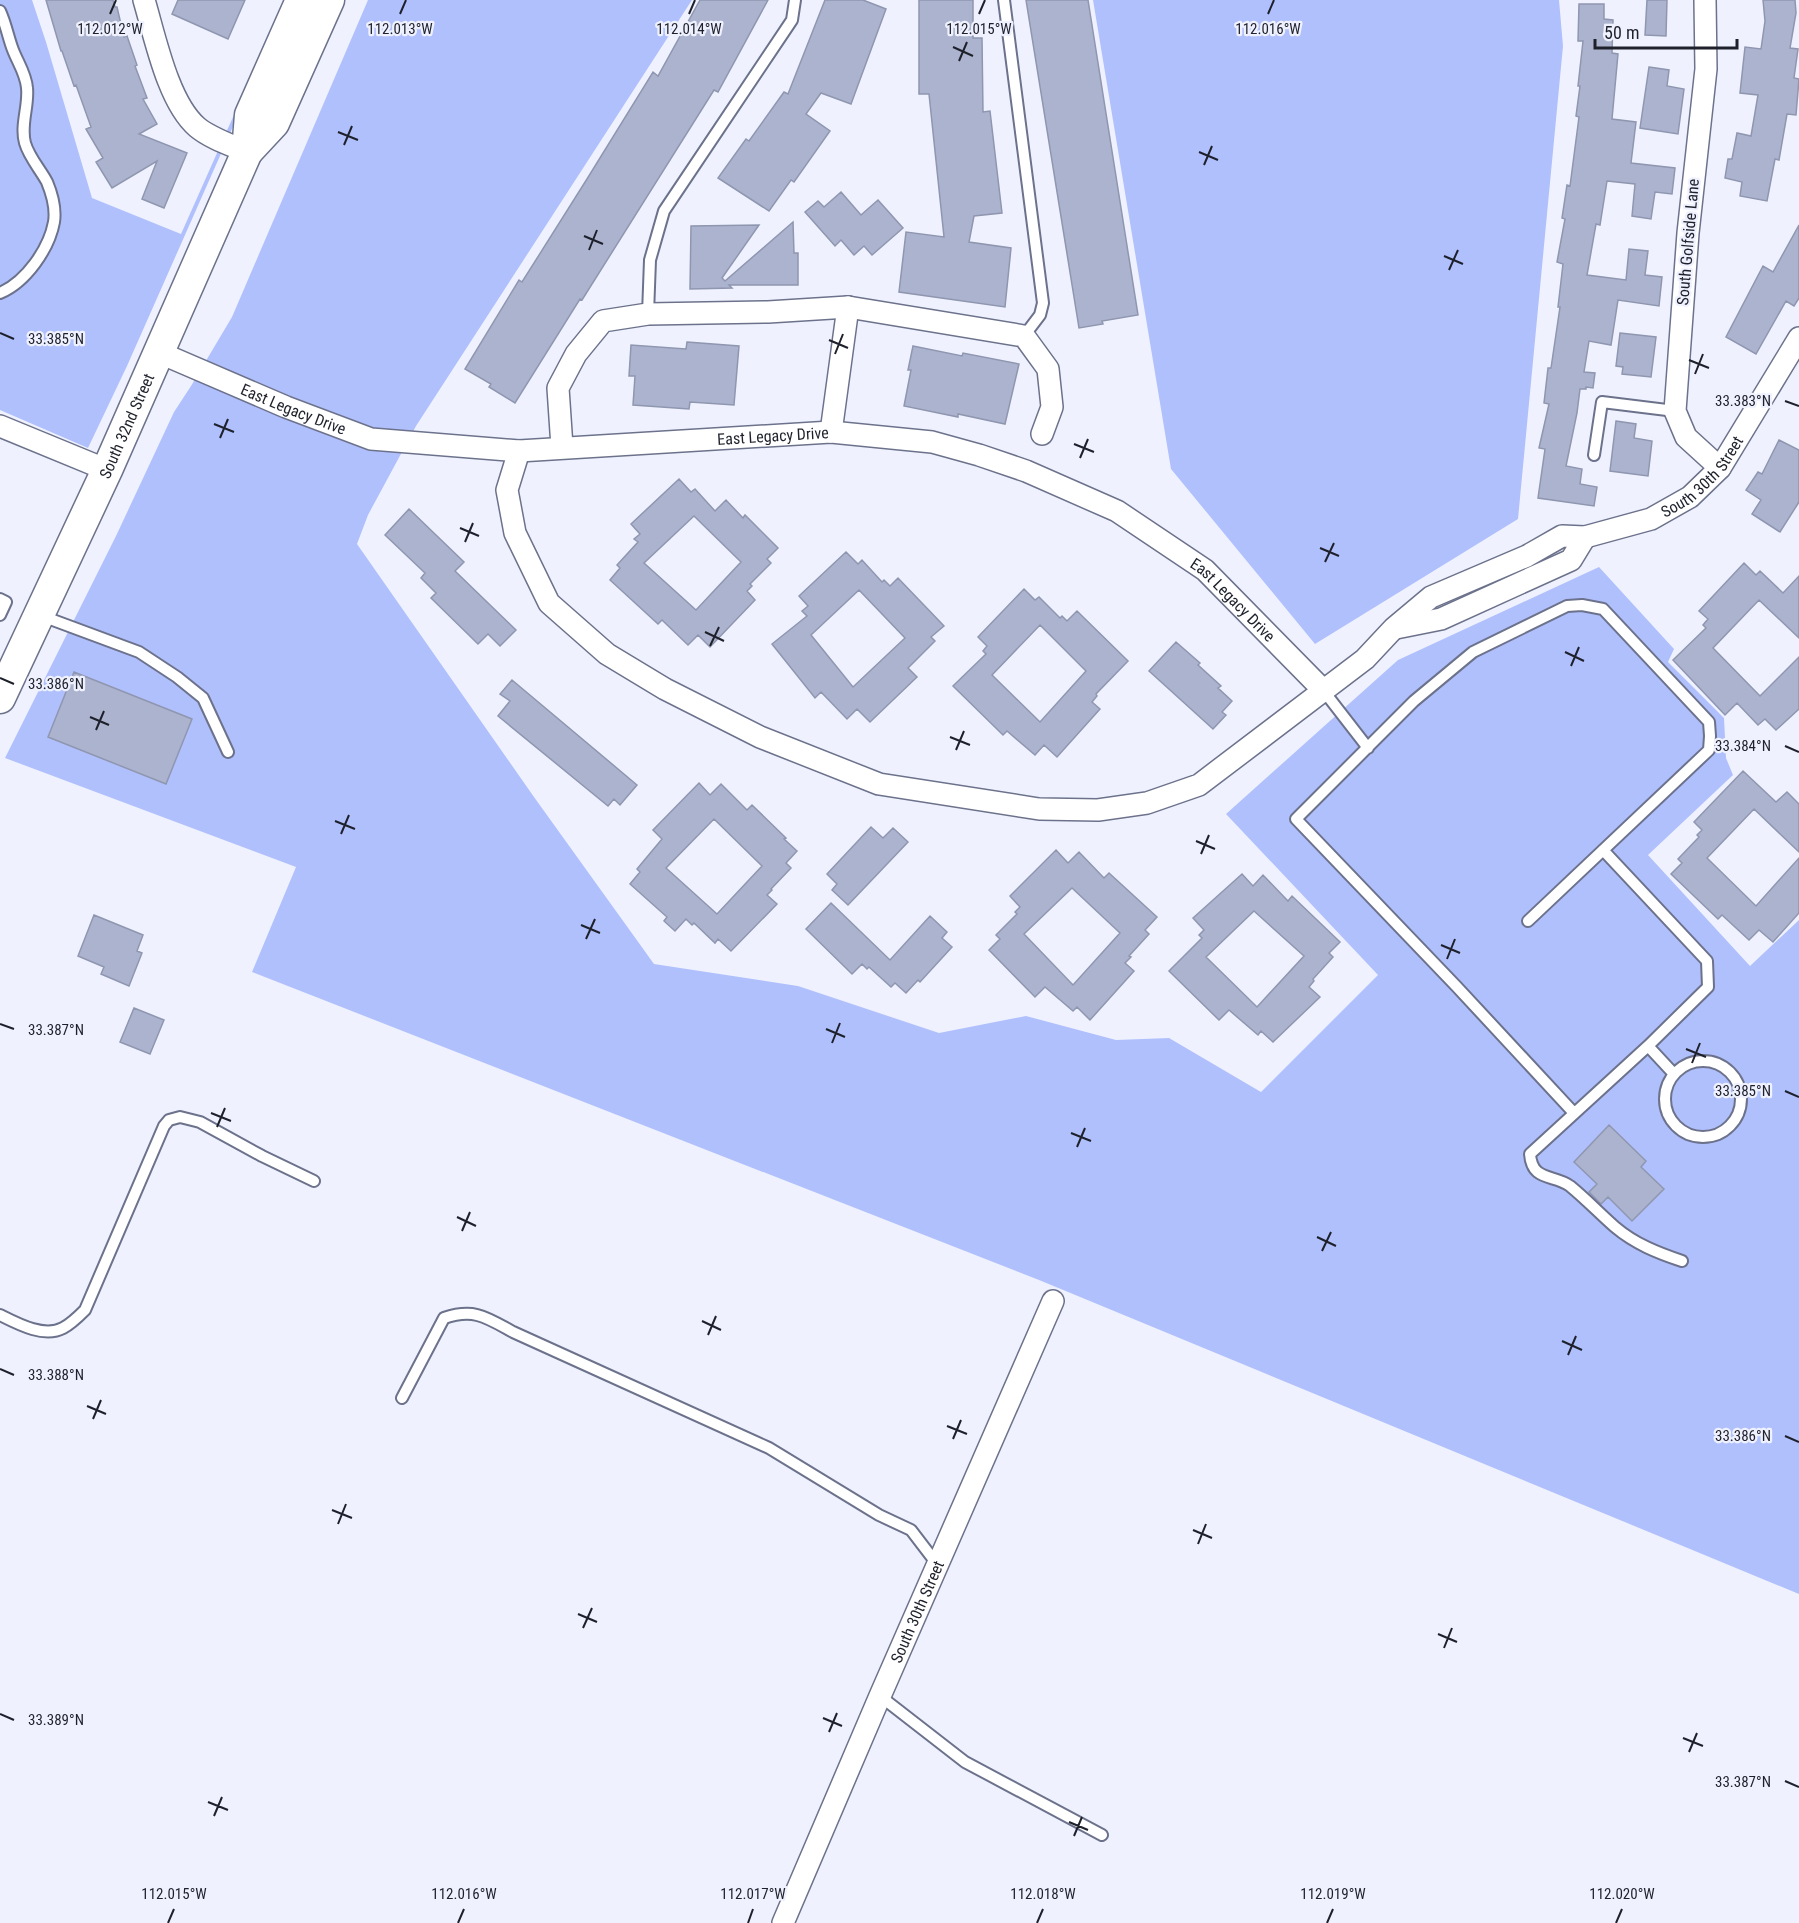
<svg xmlns="http://www.w3.org/2000/svg" width="1799" height="1923" font-family="'Roboto Condensed',sans-serif">
<style>
.green{fill:#b0c0fd}
.building{fill:#acb3ce;stroke:#8f96b0;stroke-width:1.5;fill-rule:evenodd}
.lines{fill:none;stroke-linecap:round;stroke-linejoin:round}
.service-casing{stroke:#6c728b;stroke-width:14}
.minor-casing{stroke:#6c728b;stroke-width:24}
.secondary-casing{stroke:#6c728b;stroke-width:33}
.service{stroke:#fff;stroke-width:10}
.minor{stroke:#fff;stroke-width:21}
.secondary{stroke:#fff;stroke-width:30}
.ticks{fill:none;stroke:#1e212b;stroke-width:2}
.labels{text-anchor:middle;dominant-baseline:central;stroke-width:4.5;stroke-linejoin:round;paint-order:stroke}
.street-label{font-size:16px;fill:#1e212b;stroke:#eff2fe}
.ticks-label{font-size:15px;text-anchor:middle;fill:#1e212b;stroke:#eff2fe;stroke-width:4.5;stroke-linejoin:round;paint-order:stroke}
</style>
<rect width="100%" height="100%" fill="#eff2fe"/>
<path class="green" d="M 0,0 L 32,0 L 46,42 L 92,198 L 181,234 L 285,0 L 289,0 L 127,366 L 88,448 L 0,410 Z
M 368,0 L 692,0 L 416,426 L 368,515 L 357,544 L 534,797 L 654,964 L 798,986 L 939,1033 L 1026,1016 L 1116,1040 L 1169,1038 L 1261,1092 L 1378,975 L 1226,814 L 1398,660 L 1599,567 L 1674,649 L 1668,662 L 1724,718 L 1726,758 L 1733,775 L 1648,855 L 1750,966 L 1799,920 L 1799,1594 L 1039,1280 L 252,972 L 296,867 L 5,758 L 116,536 L 174,412 L 191,386 L 232,317 Z
M 1093,0 L 1559,0 L 1563,46 L 1518,519 L 1315,644 L 1171,469 Z"/>
<path class="building" d="M 46,0 L 113,0 L 115,7 L 117,7 L 124,37 L 127,36 L 137,65 L 135,66 L 147,98 L 143,99 L 157,124 L 139,134 L 187,153 L 164,208 L 142,199 L 157,161 L 112,188 L 96,162 L 103,158 L 86,129 L 91,127 L 76,85 L 74,86 L 62,51 L 61,51 Z
M 178,0 L 245,0 L 228,39 L 172,14 Z
M 700,0 L 768,0 L 718,92 L 714,90 L 582,300 L 580,299 L 515,403 L 489,387 L 491,384 L 465,369 L 519,280 L 522,282 L 587,179 L 653,72 L 658,76 Z
M 825,0 L 863,0 L 886,9 L 851,104 L 821,93 L 806,114 L 830,131 L 794,182 L 791,180 L 769,211 L 718,178 L 746,139 L 749,141 L 784,92 L 788,94 Z
M 919,0 L 973,0 L 973,38 L 982,38 L 983,112 L 990,111 L 1002,213 L 974,216 L 969,242 L 1011,248 L 1005,307 L 899,292 L 906,232 L 944,237 L 929,94 L 919,94 Z
M 1026,0 L 1088,0 L 1138,315 L 1102,321 L 1103,324 L 1079,328 Z
M 1647,0 L 1667,0 L 1666,36 L 1645,35 Z
M 1763,0 L 1795,0 L 1796,13 L 1790,48 L 1798,49 L 1794,78 L 1799,79 L 1796,115 L 1787,114 L 1779,160 L 1775,159 L 1767,201 L 1740,196 L 1742,182 L 1725,178 L 1728,159 L 1732,159 L 1737,133 L 1751,136 L 1758,95 L 1740,93 L 1745,47 L 1761,49 L 1765,21 Z
M 1579,4 L 1604,4 L 1604,19 L 1613,20 L 1612,53 L 1618,54 L 1612,119 L 1636,122 L 1631,163 L 1675,168 L 1672,194 L 1655,192 L 1651,219 L 1632,216 L 1635,184 L 1607,181 L 1600,225 L 1596,224 L 1587,275 L 1626,280 L 1629,249 L 1648,251 L 1645,275 L 1662,277 L 1659,306 L 1618,300 L 1611,345 L 1589,341 L 1584,372 L 1595,373 L 1593,388 L 1586,387 L 1586,389 L 1580,389 L 1577,413 L 1566,466 L 1582,469 L 1580,484 L 1597,487 L 1594,506 L 1538,498 L 1545,449 L 1539,448 L 1549,404 L 1544,403 L 1548,368 L 1551,368 L 1560,307 L 1558,307 L 1563,264 L 1557,262 L 1565,219 L 1562,218 L 1567,185 L 1570,186 L 1579,117 L 1576,116 L 1580,86 L 1578,86 L 1583,41 L 1578,41 Z
M 1649,67 L 1669,70 L 1667,86 L 1684,89 L 1678,134 L 1640,128 Z
M 841,192 L 861,215 L 878,200 L 903,228 L 872,255 L 864,246 L 854,255 L 841,240 L 835,246 L 805,212 L 818,201 L 824,207 Z
M 793,222 L 794,253 L 798,253 L 798,285 L 729,285 L 732,288 L 690,289 L 691,226 L 759,225 L 722,278 L 725,281 Z
M 1799,225 L 1799,298 L 1794,306 L 1786,301 L 1756,354 L 1726,337 L 1763,266 L 1773,272 Z
M 1620,333 L 1656,337 L 1651,377 L 1622,374 L 1623,367 L 1616,366 Z
M 687,342 L 739,346 L 734,405 L 690,402 L 689,409 L 633,405 L 635,376 L 629,376 L 631,345 L 686,349 Z
M 913,346 L 962,356 L 963,353 L 1019,364 L 1005,424 L 958,414 L 958,417 L 904,406 L 911,370 L 908,370 Z
M 1616,421 L 1636,424 L 1634,438 L 1652,441 L 1648,476 L 1610,471 Z
M 1779,440 L 1799,450 L 1799,502 L 1780,532 L 1752,514 L 1761,500 L 1746,490 L 1758,472 L 1762,474 Z
M 679,479 L 691,492 L 695,489 L 715,511 L 726,500 L 743,518 L 745,515 L 778,548 L 767,559 L 771,563 L 750,584 L 752,586 L 747,591 L 755,600 L 710,647 L 698,635 L 688,645 L 662,620 L 658,624 L 610,580 L 620,568 L 617,565 L 638,542 L 634,539 L 640,534 L 631,524 ZM 694,516 L 741,562 L 696,610 L 644,563 Z
M 409,509 L 464,562 L 455,571 L 516,630 L 500,646 L 488,634 L 478,644 L 431,598 L 436,593 L 421,578 L 425,573 L 385,535 Z
M 846,552 L 858,564 L 862,560 L 882,582 L 884,580 L 890,586 L 898,578 L 944,626 L 931,637 L 935,641 L 908,668 L 917,677 L 870,722 L 857,709 L 847,719 L 821,692 L 815,698 L 772,644 L 807,616 L 802,611 L 808,606 L 799,596 ZM 859,590 L 905,638 L 853,687 L 811,635 Z
M 1744,563 L 1756,575 L 1760,571 L 1783,593 L 1799,576 L 1799,638 L 1759,600 L 1713,648 L 1760,696 L 1799,657 L 1799,709 L 1776,730 L 1765,719 L 1758,725 L 1737,703 L 1725,715 L 1673,660 L 1706,628 L 1703,625 L 1708,619 L 1699,611 Z
M 1024,589 L 1035,600 L 1039,597 L 1060,618 L 1062,616 L 1067,621 L 1077,611 L 1128,661 L 1096,694 L 1097,696 L 1092,702 L 1100,709 L 1057,757 L 1044,745 L 1035,755 L 1007,731 L 1003,735 L 953,686 L 986,654 L 983,651 L 987,646 L 978,637 ZM 1040,625 L 1086,671 L 1040,722 L 992,675 Z
M 1176,642 L 1200,663 L 1198,665 L 1221,686 L 1218,688 L 1232,701 L 1222,712 L 1226,715 L 1213,729 L 1149,671 Z
M 74,672 L 192,719 L 166,784 L 48,737 Z
M 512,680 L 637,785 L 620,805 L 614,799 L 608,806 L 498,716 L 510,701 L 500,694 Z
M 1743,771 L 1776,802 L 1787,792 L 1799,804 L 1799,852 L 1754,809 L 1707,858 L 1756,906 L 1799,858 L 1799,913 L 1773,942 L 1759,930 L 1749,940 L 1722,915 L 1718,919 L 1671,874 L 1682,863 L 1678,859 L 1699,837 L 1697,835 L 1702,830 L 1694,822 Z
M 699,783 L 710,795 L 721,784 L 747,810 L 752,805 L 786,838 L 784,839 L 797,851 L 786,863 L 791,868 L 771,889 L 772,890 L 767,895 L 777,904 L 731,951 L 718,939 L 715,943 L 694,923 L 692,925 L 686,919 L 675,931 L 664,921 L 667,917 L 630,884 L 640,872 L 637,869 L 662,839 L 653,830 ZM 714,819 L 762,866 L 717,914 L 666,868 Z
M 871,827 L 883,838 L 893,828 L 908,842 L 848,905 L 832,890 L 837,884 L 827,874 Z
M 1056,850 L 1068,863 L 1079,852 L 1104,878 L 1109,873 L 1157,917 L 1145,930 L 1149,934 L 1129,956 L 1131,957 L 1125,963 L 1134,971 L 1090,1020 L 1077,1007 L 1073,1011 L 1045,987 L 1035,997 L 989,950 L 1000,939 L 996,935 L 1017,914 L 1015,912 L 1020,907 L 1010,896 ZM 1072,888 L 1120,933 L 1073,985 L 1024,934 Z
M 1242,874 L 1253,886 L 1263,875 L 1288,901 L 1292,896 L 1340,942 L 1329,953 L 1333,957 L 1313,979 L 1314,981 L 1309,987 L 1320,997 L 1273,1042 L 1261,1031 L 1258,1035 L 1229,1010 L 1219,1020 L 1169,971 L 1202,938 L 1199,935 L 1204,930 L 1193,918 ZM 1254,911 L 1304,956 L 1257,1007 L 1206,957 Z
M 831,903 L 890,960 L 930,916 L 947,932 L 942,938 L 952,947 L 920,982 L 918,980 L 906,993 L 895,983 L 891,987 L 869,967 L 867,969 L 862,964 L 852,974 L 806,929 Z
M 94,915 L 143,935 L 137,951 L 142,953 L 129,986 L 101,974 L 104,967 L 78,956 Z
M 134,1008 L 164,1020 L 150,1054 L 120,1042 Z
M 1609,1125 L 1646,1161 L 1641,1167 L 1664,1189 L 1632,1221 L 1608,1197 L 1601,1204 L 1589,1192 L 1597,1184 L 1574,1162 Z"/>
<g class="lines">
<g class="service-casing">
<path id="service" d="M 1004,0 L 1043,303 L 1040,315 L 1024,336
M 0,11 C 6,24 8,37 13,50 C 18,63 26,74 27,88 C 29,106 20,125 25,143 C 29,157 40,169 47,182 C 52,194 56,209 54,222 C 49,249 26,282 0,293
M 648,314 L 650,260 L 664,211 L 792,20 L 795,0
M 1594,455 L 1602,402 L 1675,411
M 0,599 L 6,602 L 0,615
M 42,616 L 139,652 L 177,677 L 203,698 L 228,752
M 1323,690 L 1368,748
M 1603,850 L 1707,961 L 1708,987 L 1648,1046 L 1530,1154 C 1532,1182 1554,1174 1570,1186 C 1586,1199 1600,1214 1615,1227 C 1635,1244 1658,1253 1682,1261
M 1528,921 L 1709,750 L 1710,736 L 1709,722 L 1603,609 L 1582,605 L 1567,606 L 1473,652 L 1414,701 L 1296,819 L 1457,987 L 1574,1113
M 1648,1046 L 1674,1074
M1665 1099a38 38 0 1 1 76 0a38 38 0 1 1-76 0Z
M 0,1315 C 18,1324 44,1338 63,1328 C 71,1324 79,1316 85,1310 L 164,1126 L 169,1120 L 180,1117 L 200,1122 L 262,1156 L 314,1181
M 402,1398 L 444,1318 C 474,1308 486,1317 513,1332 L 769,1448 L 879,1515 L 911,1530 L 937,1564
M 880,1696 L 965,1762 L 1102,1835"/>
</g>
<g class="minor-casing">
<g id="minor">
<path d="M 144,0 C 155,37 168,102 197,127 C 210,138 231,145 247,152"/>
<path d="M 1705,0 L 1706,69 L 1688,233 L 1675,411 L 1686,437 L 1720,468"/>
<path id="s1" d="M 158,352 L 286,407 L 371,439 L 519,451 L 831,432 L 932,442 L 979,455 L 1026,471 L 1117,511 L 1205,570 L 1323,690"/>
<path d="M 0,426 L 107,470"/>
<path d="M 831,432 L 848,307"/>
<path d="M 562,447 L 558,388 L 576,354 L 603,321 L 648,314 L 768,312 L 848,307 L 1024,336 L 1048,369 L 1052,407 L 1042,434"/>
<path id="s2" d="M 519,451 L 507,490 L 515,533 L 549,603 L 607,654 L 665,689 L 760,737 L 879,784 L 1039,809 L 1098,810 L 1147,803 L 1199,785 L 1365,659 L 1394,628 L 1431,597 L 1527,556 L 1562,536 L 1585,537 L 1651,519 L 1690,497 L 1720,468 L 1799,338"/>
<path d="M 1396,628 L 1441,619 L 1571,560 L 1585,537"/>
<path id="s3" d="M 783,1923 L 880,1696 L 1053,1301"/>
</g>
</g>
<g class="secondary-casing">
<g id="secondary">
<path d="M 247,152 L 274,123 L 329,0"/>
<path id="s4" d="M 0,698 L 107,470 L 247,152 L 250,115 L 301,0"/>
</g>
</g>
<use href="#service" class="service"/>
<use href="#minor" class="minor"/>
<use href="#secondary" class="secondary"/>
</g>
<path class="ticks" d="M 110,14 L 116,0M 400,14 L 406,0M 689,14 L 695,0M 979,14 L 985,0M 1268,14 L 1274,0M 953,47 L 973,56M 959,61 L 967,42M 338,132 L 358,140M 344,145 L 352,126M 1199,152 L 1218,160M 1204,165 L 1212,146M 584,236 L 603,244M 589,250 L 597,230M 1444,256 L 1463,264M 1449,270 L 1458,250M 0,333 L 14,339M 829,340 L 848,348M 835,354 L 843,334M 1689,360 L 1709,368M 1695,374 L 1703,354M 1785,401 L 1799,406M 214,424 L 234,432M 220,438 L 228,419M 1074,444 L 1094,452M 1080,458 L 1088,439M 460,528 L 479,536M 465,542 L 473,523M 1320,548 L 1339,556M 1325,562 L 1334,543M 705,632 L 724,641M 710,646 L 719,627M 1565,652 L 1584,661M 1571,666 L 1579,647M 0,678 L 14,684M 90,717 L 109,725M 96,730 L 104,711M 950,737 L 970,745M 1785,746 L 1799,752M 956,750 L 964,731M 335,821 L 355,829M 341,834 L 349,815M 1196,841 L 1215,849M 1201,854 L 1209,835M 581,925 L 600,933M 586,939 L 595,919M 1441,945 L 1460,953M 1447,959 L 1455,939M 0,1024 L 14,1029M 826,1029 L 845,1037M 832,1043 L 840,1023M 1686,1049 L 1706,1057M 1692,1063 L 1700,1043M 1785,1091 L 1799,1097M 211,1113 L 231,1121M 217,1127 L 225,1108M 1071,1133 L 1091,1141M 1077,1147 L 1085,1128M 457,1217 L 476,1226M 462,1231 L 470,1212M 1317,1237 L 1336,1246M 1322,1251 L 1331,1232M 702,1321 L 721,1330M 708,1335 L 716,1316M 1562,1341 L 1582,1350M 1568,1355 L 1576,1336M 0,1369 L 14,1375M 87,1406 L 106,1414M 93,1419 L 101,1400M 947,1426 L 967,1434M 1785,1436 L 1799,1442M 953,1439 L 961,1420M 332,1510 L 352,1518M 338,1524 L 346,1504M 1193,1530 L 1212,1538M 1198,1544 L 1206,1524M 578,1614 L 597,1622M 583,1628 L 592,1608M 1438,1634 L 1457,1642M 1444,1648 L 1452,1628M 0,1714 L 14,1720M 823,1718 L 842,1726M 829,1732 L 837,1713M 1683,1738 L 1703,1746M 1689,1752 L 1697,1733M 1785,1781 L 1799,1787M 208,1802 L 228,1810M 214,1816 L 222,1797M 1069,1822 L 1088,1830M 1074,1836 L 1082,1817M 168,1923 L 174,1909M 458,1923 L 464,1909M 748,1923 L 753,1909M 1037,1923 L 1043,1909M 1327,1923 L 1333,1909M 1616,1923 L 1622,1909"/>
<g class="labels">
<g class="street-label">
<text transform="translate(1688 242) rotate(-85)">South Golfside Lane</text>
<text stroke="none"><textPath href="#s1" startOffset="147">East Legacy Drive</textPath></text>
<text stroke="none"><textPath href="#s4" startOffset="300">South 32nd Street</textPath></text>
<text stroke="none"><textPath href="#s1" startOffset="633">East Legacy Drive</textPath></text>
<text stroke="none"><textPath href="#s2" startOffset="1470">South 30th Street</textPath></text>
<text stroke="none"><textPath href="#s1" startOffset="1137">East Legacy Drive</textPath></text>
<text stroke="none"><textPath href="#s3" startOffset="339">South 30th Street</textPath></text>
</g>
</g>
<g class="ticks-label">
<text x="400" y="34">112.013°W</text>
<text x="689" y="34">112.014°W</text>
<text x="979" y="34">112.015°W</text>
<text x="1268" y="34">112.016°W</text>
<text x="110" y="34">112.012°W</text>
<text x="56" y="344">33.385°N</text>
<text x="1743" y="406">33.383°N</text>
<text x="56" y="689">33.386°N</text>
<text x="1743" y="751">33.384°N</text>
<text x="56" y="1035">33.387°N</text>
<text x="1743" y="1096">33.385°N</text>
<text x="56" y="1380">33.388°N</text>
<text x="1743" y="1441">33.386°N</text>
<text x="56" y="1725">33.389°N</text>
<text x="1743" y="1787">33.387°N</text>
<text x="174" y="1899">112.015°W</text>
<text x="464" y="1899">112.016°W</text>
<text x="753" y="1899">112.017°W</text>
<text x="1043" y="1899">112.018°W</text>
<text x="1333" y="1899">112.019°W</text>
<text x="1622" y="1899">112.020°W</text>
</g>
<path d="M1595 39v9h142v-9" fill="none" stroke="#1e212b" stroke-width="3"/>
<text x="1604" y="39" font-size="18" fill="#1e212b" stroke="#eff2fe" stroke-width="4.5" paint-order="stroke">50 m</text>
</svg>
